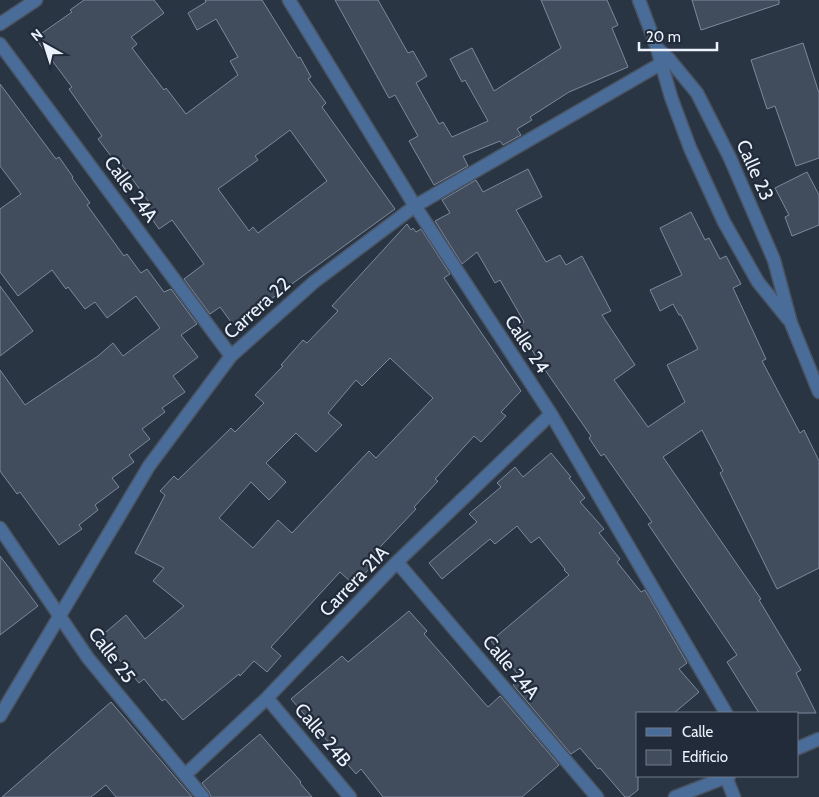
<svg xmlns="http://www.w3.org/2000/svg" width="819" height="797" font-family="Cabin,sans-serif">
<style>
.building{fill:#414d5d;stroke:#7c899b;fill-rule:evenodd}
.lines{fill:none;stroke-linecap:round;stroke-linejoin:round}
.minor-casing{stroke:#495361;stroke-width:15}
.tertiary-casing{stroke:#495361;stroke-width:15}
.minor{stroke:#4a6c99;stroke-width:12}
.tertiary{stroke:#4a6c99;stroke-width:12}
.labels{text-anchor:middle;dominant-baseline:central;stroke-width:4.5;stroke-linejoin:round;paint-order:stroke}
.street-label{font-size:19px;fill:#ebf2fc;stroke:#212b3a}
</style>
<rect width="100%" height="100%" fill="#2a3544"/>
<path class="building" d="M 84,0 L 154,0 L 164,13 L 131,37 L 137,44 L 132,48 L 164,90 L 166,88 L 186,114 L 238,75 L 230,61 L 238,57 L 216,19 L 197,30 L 188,13 L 206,2 L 205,0 L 262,0 L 298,58 L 300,57 L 311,77 L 308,79 L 326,103 L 322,107 L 395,209 L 234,326 L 220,307 L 210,314 L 184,279 L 204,264 L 172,220 L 159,229 L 145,209 L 151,205 L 117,158 L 114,160 L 98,139 L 102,136 L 69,89 L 72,87 L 35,38 L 72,12 L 70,10 ZM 290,130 L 327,181 L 258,233 L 253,227 L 249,231 L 218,189 L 258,160 L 255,156 Z
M 335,0 L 378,0 L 408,53 L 413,51 L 427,76 L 416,83 L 439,124 L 443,122 L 452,137 L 488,121 L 465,80 L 462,82 L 450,59 L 472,48 L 494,91 L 561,48 L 541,0 L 607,0 L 618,25 L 612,28 L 628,67 L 569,92 L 530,117 L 532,120 L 517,129 L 521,135 L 503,145 L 500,141 L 463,156 L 468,166 L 434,185 L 409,141 L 418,136 L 395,95 L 389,98 Z
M 692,0 L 779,0 L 779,4 L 701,30 Z
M 803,43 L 819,93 L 819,158 L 796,166 L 775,106 L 767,109 L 751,60 Z
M 0,84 L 56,159 L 59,157 L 73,177 L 72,178 L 90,203 L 87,205 L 124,256 L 127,254 L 141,273 L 147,269 L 164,292 L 171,289 L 197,324 L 181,335 L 198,357 L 173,376 L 185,392 L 162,408 L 165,412 L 142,429 L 150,439 L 129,455 L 134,462 L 112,478 L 119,487 L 95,505 L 98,510 L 79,525 L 82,529 L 59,545 L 20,492 L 17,494 L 0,471 L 0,370 L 25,405 L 98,356 L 113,343 L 123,356 L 160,328 L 136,296 L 107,318 L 95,302 L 85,309 L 68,287 L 66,289 L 52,270 L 18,296 L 0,272 L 0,209 L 21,194 L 0,166 Z
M 528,169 L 542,197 L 516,210 L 546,262 L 560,255 L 566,265 L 582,256 L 611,311 L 602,315 L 635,365 L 614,380 L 648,427 L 685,402 L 667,365 L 698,349 L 681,315 L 679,315 L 673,304 L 660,311 L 650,290 L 682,275 L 660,228 L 691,212 L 705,240 L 709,238 L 720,259 L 726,256 L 741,284 L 733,288 L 766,359 L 762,361 L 800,433 L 804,430 L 819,461 L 819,568 L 777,589 L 720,473 L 723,471 L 702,430 L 663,457 L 761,599 L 759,600 L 801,670 L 796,673 L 816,713 L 759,713 L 727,662 L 737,655 L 648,524 L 652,522 L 604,454 L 601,456 L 589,438 L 591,436 L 536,357 L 519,326 L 524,322 L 500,280 L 495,283 L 477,252 L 462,264 L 435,221 L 450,213 L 442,200 L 476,180 L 483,192 Z
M 807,172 L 819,195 L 819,225 L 792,236 L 785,217 L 789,215 L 775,188 Z
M 407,224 L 411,230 L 413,228 L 416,232 L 421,229 L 450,274 L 444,278 L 521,391 L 501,412 L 506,416 L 481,442 L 474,436 L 435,479 L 438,481 L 414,507 L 416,509 L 365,563 L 370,568 L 354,585 L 340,572 L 271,647 L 281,656 L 267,672 L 254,661 L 240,676 L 239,674 L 183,720 L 165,699 L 162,701 L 144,679 L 139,683 L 100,637 L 126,615 L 145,639 L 184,606 L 153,581 L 164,568 L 135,553 L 165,495 L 160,491 L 174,476 L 178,480 L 231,428 L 235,432 L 264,403 L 255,395 L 283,366 L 281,365 L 303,340 L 307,343 L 338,311 L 332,306 ZM 390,358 L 433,398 L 376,458 L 369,451 L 292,533 L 278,520 L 253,548 L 219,518 L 251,482 L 269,500 L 286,482 L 266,463 L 296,433 L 316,452 L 342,425 L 328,413 L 356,380 L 362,386 Z
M 0,286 L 33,331 L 0,356 Z
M 551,453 L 571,477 L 569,478 L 585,498 L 580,502 L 604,529 L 599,533 L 620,559 L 617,562 L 641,592 L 645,590 L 687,663 L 679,669 L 699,692 L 674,713 L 638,713 L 638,790 L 629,797 L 625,797 L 600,768 L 598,769 L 580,748 L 571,754 L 513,685 L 521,678 L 491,641 L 569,575 L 564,570 L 565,569 L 539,537 L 531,543 L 517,526 L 495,544 L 490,539 L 442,579 L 429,563 L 477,522 L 469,514 L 501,487 L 497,483 L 515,467 L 523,477 Z
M 0,556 L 38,606 L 0,635 Z
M 409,611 L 427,631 L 424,634 L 488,707 L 500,696 L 559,765 L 522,797 L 383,797 L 361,769 L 356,774 L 291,699 L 342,656 L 348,662 Z
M 111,702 L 192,797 L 116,797 L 106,785 L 91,797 L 2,797 Z
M 260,734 L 301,782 L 300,783 L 312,797 L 211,797 L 209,792 L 202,783 Z"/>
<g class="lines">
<g class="minor-casing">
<path id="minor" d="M 289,0 L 415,206 L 551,414 L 726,713
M 0,24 L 36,0
M 0,44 L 231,356
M 0,528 L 88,658 L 203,797
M 397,562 L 597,797
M 267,698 L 350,797
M 0,716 L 149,466 L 231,356 L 314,282 L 415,206 L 669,59
M 798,748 L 819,739
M 185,775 L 267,698 L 397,562 L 551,414
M 726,777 L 734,797
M 675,797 L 729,776"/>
</g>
<g class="tertiary-casing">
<path id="tertiary" d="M 639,0 L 657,48 L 671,97 L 690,148 L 724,222 L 758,282 L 788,319
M 657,48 L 669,59 L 697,93 L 730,158 L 774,260 L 791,323 L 819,392"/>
</g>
<use href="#minor" class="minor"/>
<use href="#tertiary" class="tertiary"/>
</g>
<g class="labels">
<g class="street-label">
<text transform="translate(755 170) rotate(66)">Calle 23</text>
<text transform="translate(131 189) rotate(54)">Calle 24A</text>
<text transform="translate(257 308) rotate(-42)">Carrera 22</text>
<text transform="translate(527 344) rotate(57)">Calle 24</text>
<text transform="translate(354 581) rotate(-46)">Carrera 21A</text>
<text transform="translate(112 655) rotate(53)">Calle 25</text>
<text transform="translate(511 667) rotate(50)">Calle 24A</text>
<text transform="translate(323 735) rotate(50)">Calle 24B</text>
</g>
</g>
<rect x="636" y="712" width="162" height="65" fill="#212b3a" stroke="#727b88"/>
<rect x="646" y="728" width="25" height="8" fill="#4a6c99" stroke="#727b88"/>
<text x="682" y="737" font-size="15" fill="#ebf2fc">Calle</text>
<rect x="646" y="750" width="25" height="15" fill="#414d5d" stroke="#727b88"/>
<text x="682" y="762" font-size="15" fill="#ebf2fc">Edificio</text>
<g transform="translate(45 45) rotate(321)" stroke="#212b3a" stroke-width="4" paint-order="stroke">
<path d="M0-4L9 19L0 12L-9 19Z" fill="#ebf2fc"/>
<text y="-8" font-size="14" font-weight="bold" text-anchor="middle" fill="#ebf2fc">N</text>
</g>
<path d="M639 42v8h78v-8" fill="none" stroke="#ebf2fc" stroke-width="2.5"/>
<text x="646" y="42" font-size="15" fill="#ebf2fc" stroke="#212b3a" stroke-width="4" paint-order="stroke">20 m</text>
</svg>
